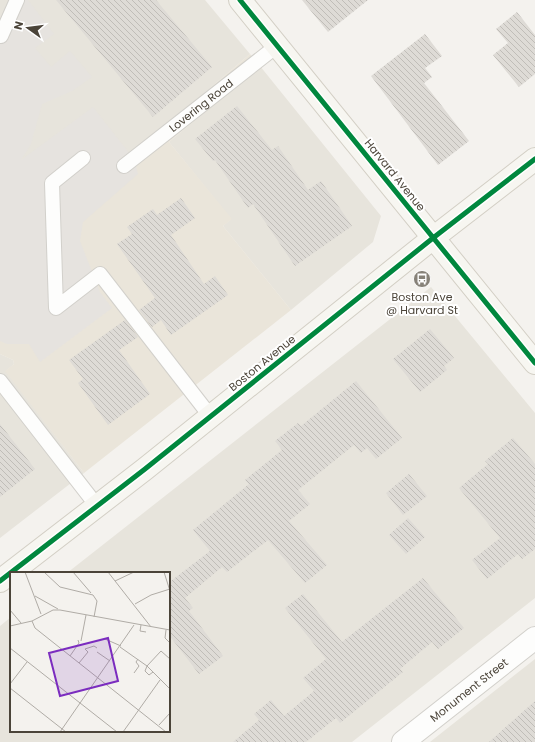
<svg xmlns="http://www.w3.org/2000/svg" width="535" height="742" font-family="Poppins,sans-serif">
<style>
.residential{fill:#e7e4dc}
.education{fill:#eae5da}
.parking{fill:#e6e3df}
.building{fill:url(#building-back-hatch)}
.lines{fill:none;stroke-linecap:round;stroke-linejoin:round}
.lane-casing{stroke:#d2d0cb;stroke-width:16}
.street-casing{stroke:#d2d0cb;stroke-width:24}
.secondary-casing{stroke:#d3cfc5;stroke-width:24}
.lane{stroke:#fdfdfc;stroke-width:14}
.street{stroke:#fdfdfc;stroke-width:22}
.secondary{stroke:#f7f6f1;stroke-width:22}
.cycleway-casing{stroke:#fff;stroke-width:8}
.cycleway{stroke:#00873e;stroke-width:5}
.labels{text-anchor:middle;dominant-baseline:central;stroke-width:4;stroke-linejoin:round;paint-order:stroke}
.street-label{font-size:11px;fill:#4b4439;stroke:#fff}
.poi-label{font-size:11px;fill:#4b4439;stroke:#fff}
.inset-road{fill:none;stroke:#b0aca6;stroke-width:1}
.view{fill:#7b2cbf;fill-opacity:0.15;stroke:#7b2cbf;stroke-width:2}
.inset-edge{fill:none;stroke:#4b4439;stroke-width:2}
</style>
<defs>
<pattern id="building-back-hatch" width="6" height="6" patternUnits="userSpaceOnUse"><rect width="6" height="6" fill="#dedbd6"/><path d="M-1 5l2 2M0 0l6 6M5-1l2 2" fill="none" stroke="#c0bdb8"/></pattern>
</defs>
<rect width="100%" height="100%" fill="#f4f2ee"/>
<path class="residential" d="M 0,0 L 205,0 L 250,54 L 162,129 L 134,159 L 20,161 L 0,152 Z
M 260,66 L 381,216 L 373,242 L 291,310 L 223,226 L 231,219 L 169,142 Z
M 431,287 L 535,413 L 535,598 L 352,742 L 0,742 L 0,626 L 11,617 L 11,731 L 169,731 L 169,573 L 67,573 Z
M 0,354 L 13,360 L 14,364 L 6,371 L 84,473 L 0,538 Z
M 535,659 L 535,742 L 430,742 Z"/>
<path class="education" d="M 250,54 L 260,66 L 169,142 L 232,219 L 223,226 L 291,310 L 84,473 L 5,371 L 14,364 L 13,360 L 0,354 L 0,152 L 20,161 L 93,107 L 134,159 L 162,129 Z"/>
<path class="parking" d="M 22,0 L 28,0 L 54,34 L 35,48 L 51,67 L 70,51 L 92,77 L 72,91 L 42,104 L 31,144 L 21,160 L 93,107 L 134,159 L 138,174 L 83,222 L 80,241 L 100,292 L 112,308 L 40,362 L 29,344 L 7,344 L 0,341 L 0,38 Z"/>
<path class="building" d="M 56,0 L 156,0 L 212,67 L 153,117 Z
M 302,0 L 368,0 L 328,32 Z
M 517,12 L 535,35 L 535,74 L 519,87 L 493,55 L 508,43 L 496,29 Z
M 425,34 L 442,56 L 425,68 L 432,77 L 424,83 L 469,141 L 438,165 L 371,76 Z
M 237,106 L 272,150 L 278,146 L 308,190 L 321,181 L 352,226 L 295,266 L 253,204 L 248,208 L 215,160 L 213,161 L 195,139 Z
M 181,198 L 195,218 L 171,235 L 204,284 L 215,276 L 228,295 L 171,335 L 161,320 L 152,327 L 139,310 L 155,298 L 117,244 L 132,234 L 127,227 L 153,209 L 157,215 Z
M 125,320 L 138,337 L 119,350 L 150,394 L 108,425 L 78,383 L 83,379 L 69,360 Z
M 430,329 L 454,358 L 444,366 L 447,370 L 420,392 L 393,359 Z
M 356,381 L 402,438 L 376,459 L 367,448 L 361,453 L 354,445 L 298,490 L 310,504 L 289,521 L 327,565 L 305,583 L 268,540 L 227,572 L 222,567 L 185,598 L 193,608 L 189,611 L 223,656 L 199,674 L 169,635 L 169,579 L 171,581 L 210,551 L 193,530 L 249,484 L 245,480 L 282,450 L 275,441 L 298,423 L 301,426 Z
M 0,424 L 35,469 L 0,497 Z
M 513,438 L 535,464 L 535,549 L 522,559 L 518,554 L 487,579 L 472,560 L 500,538 L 459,488 L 488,464 L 485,461 Z
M 409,474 L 427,496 L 403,515 L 386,493 Z
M 408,518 L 425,537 L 406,554 L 389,535 Z
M 423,578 L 464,628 L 438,649 L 432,642 L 400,669 L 403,672 L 340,723 L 336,718 L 306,742 L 233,742 L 259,720 L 254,714 L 271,700 L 284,716 L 314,691 L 303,678 L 326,659 L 285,608 L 303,594 L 342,642 Z
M 535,701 L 535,742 L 489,742 Z"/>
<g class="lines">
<g class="lane-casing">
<g id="lane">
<path d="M 1,36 L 17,0"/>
<path d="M 83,158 L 52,183 L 56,308 L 100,274 L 211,417"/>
<path id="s1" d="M 124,166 L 278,45"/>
<path d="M 0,381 L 97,506"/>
</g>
</g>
<g class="street-casing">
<g id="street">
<path id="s2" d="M 403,742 L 535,638"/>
</g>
</g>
<g class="secondary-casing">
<path id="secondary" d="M 240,0 L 535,363
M 0,581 L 145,469 L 433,238 L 535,159"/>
</g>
<use href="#lane" class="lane"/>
<use href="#street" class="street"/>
<use href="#secondary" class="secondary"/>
<g class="cycleway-casing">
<path id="cycleway" d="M 240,0 L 535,363
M 0,581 L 145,469 L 433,238 L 535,159"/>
</g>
<use href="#cycleway" class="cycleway"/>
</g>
<defs>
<g id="bus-disc" transform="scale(0.9)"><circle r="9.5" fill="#868178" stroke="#fff"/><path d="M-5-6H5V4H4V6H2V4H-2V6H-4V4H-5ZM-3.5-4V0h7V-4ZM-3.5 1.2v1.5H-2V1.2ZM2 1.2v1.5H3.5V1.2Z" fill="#fff"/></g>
</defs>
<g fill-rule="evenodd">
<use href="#bus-disc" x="422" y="279"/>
</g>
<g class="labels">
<g class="street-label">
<text stroke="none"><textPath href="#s1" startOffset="98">Lovering Road</textPath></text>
<text transform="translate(395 175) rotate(51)">Harvard Avenue</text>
<text transform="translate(262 363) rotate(-39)">Boston Avenue</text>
<text stroke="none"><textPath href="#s2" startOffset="84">Monument Street</textPath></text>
</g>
<g class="poi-label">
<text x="422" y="297">Boston Ave<tspan x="422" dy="13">@ Harvard St</tspan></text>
</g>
</g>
<g transform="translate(10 572)">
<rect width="160" height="160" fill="#f4f2ee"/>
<path class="inset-road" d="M 15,0 L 31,42M 34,0 L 50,15 L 83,23 L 87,29 L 84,45M 63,0 L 81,21M 98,0 L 141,55M 154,0 L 160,19M 105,9 L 124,0M 25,24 L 48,37M 125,32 L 141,23 L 160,17M 0,38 L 11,51M 22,49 L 25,56 L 156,160M 131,53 L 130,59 L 136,60M 0,54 L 22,49 L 43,38 L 50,38 L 160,58M 156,58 L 155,66 L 160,71M 95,67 L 111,74M 71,69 L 76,43M 110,75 L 137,94 L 160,117M 0,76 L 107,160M 87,80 L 100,89M 60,84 L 69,71 L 68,68M 69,91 L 78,80 L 75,77 L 84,74 L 87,76M 137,94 L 151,79 L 160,87M 137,94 L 135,99 L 139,103 L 143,100M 124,101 L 129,94 L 126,90 L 128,87M 0,112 L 17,90M 0,116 L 56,160M 149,153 L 160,141M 50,160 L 124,53M 113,160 L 150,108"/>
<path class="view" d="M 98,66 L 108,109 L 50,124 L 39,81 Z"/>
<rect width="160" height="160" class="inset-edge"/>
</g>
<g transform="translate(28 28) rotate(284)" stroke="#ffffff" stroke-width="3" paint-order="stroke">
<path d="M0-3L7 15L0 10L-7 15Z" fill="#4b4439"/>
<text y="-6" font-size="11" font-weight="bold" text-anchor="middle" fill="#4b4439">N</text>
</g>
</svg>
